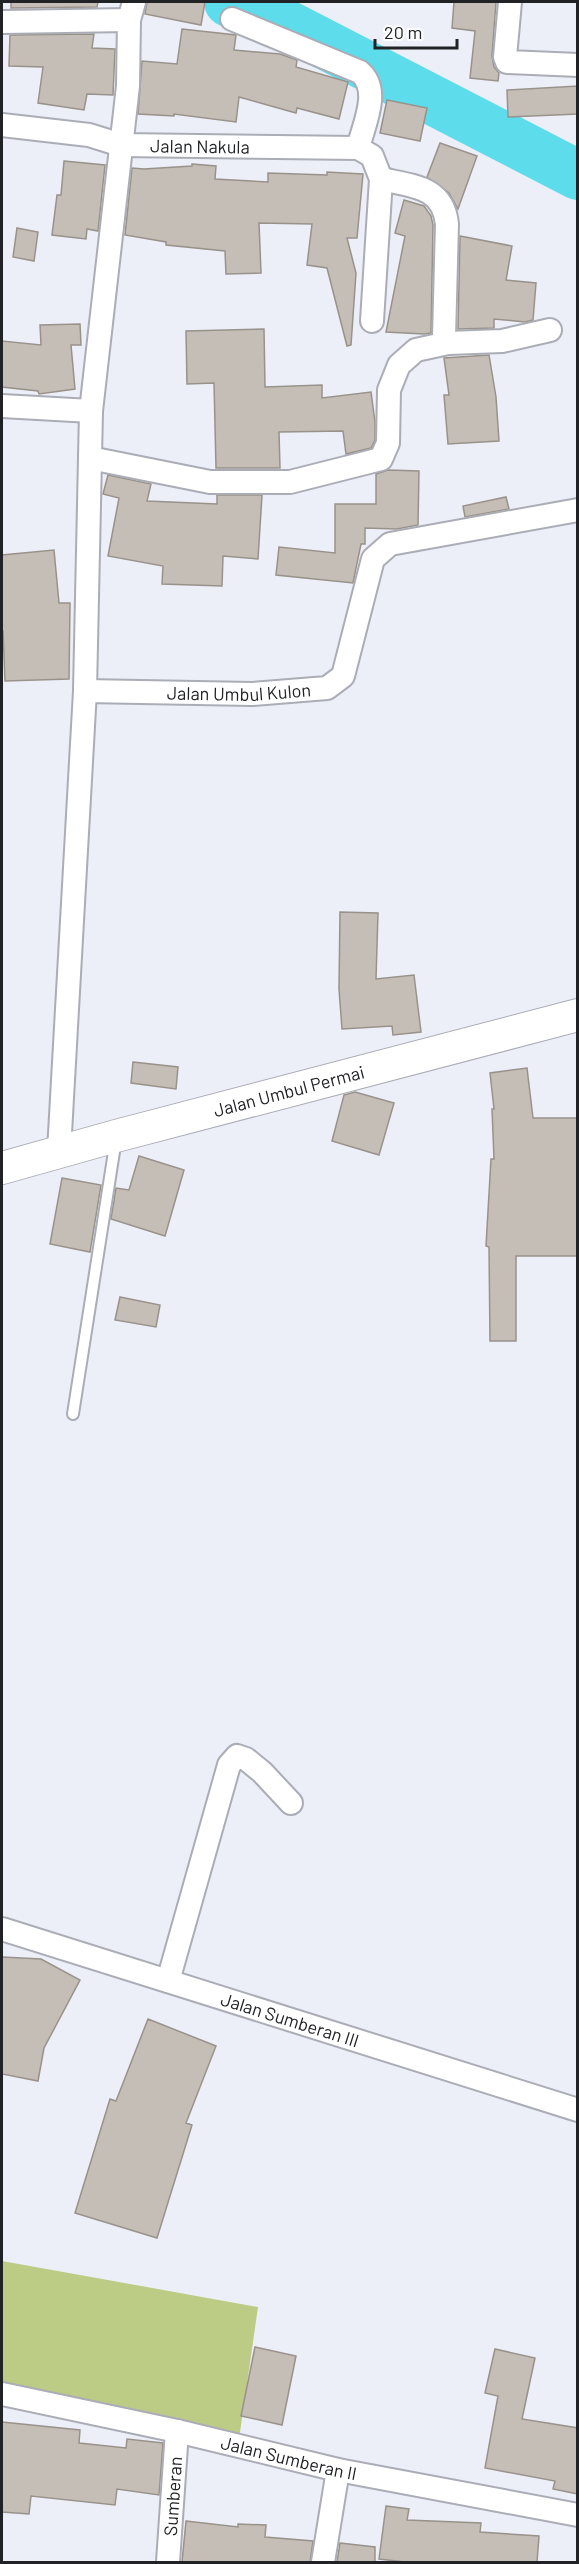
<svg xmlns="http://www.w3.org/2000/svg" width="579" height="2564" font-family="Barlow,sans-serif">
<style>
.green{fill:#bdcc84}
.lines{fill:none;stroke-linecap:round;stroke-linejoin:round}
.river{stroke:#5ddcec;stroke-width:50}
.building{fill:#c5beb6;stroke:#99928b;stroke-width:1.5}
.service-casing{stroke:#abadb6;stroke-width:14}
.minor-casing{stroke:#abadb6;stroke-width:26}
.secondary-casing{stroke:#abadb6;stroke-width:34}
.service{stroke:#fff;stroke-width:10}
.minor{stroke:#fff;stroke-width:22}
.secondary{stroke:#fff;stroke-width:32}
.labels{text-anchor:middle;dominant-baseline:central;stroke-width:4.5;stroke-linejoin:round;paint-order:stroke}
.street-label{font-size:18px;fill:#212225;stroke:#fbfcfe}
</style>
<rect width="100%" height="100%" fill="#eceef8"/>
<path class="green" d="M 2,2261 L 258,2307 L 238,2446 L 2,2391 Z"/>
<g class="lines">
<path class="river" d="M 229,2 L 291,27 L 578,175"/>
</g>
<path class="building" d="M 11,2 L 98,2 L 97,7 L 11,8 Z
M 147,2 L 205,2 L 201,25 L 145,14 Z
M 454,2 L 496,2 L 492,56 L 494,67 L 499,73 L 498,81 L 470,78 L 475,31 L 452,28 Z
M 182,29 L 236,35 L 234,50 L 280,54 L 297,60 L 296,67 L 348,82 L 339,119 L 297,108 L 296,113 L 239,97 L 236,122 L 174,114 L 174,116 L 138,114 L 142,61 L 177,64 Z
M 94,34 L 92,48 L 115,49 L 113,95 L 87,94 L 84,110 L 38,103 L 43,67 L 9,66 L 10,35 Z
M 578,86 L 578,114 L 508,117 L 507,90 Z
M 387,100 L 427,108 L 420,141 L 380,133 Z
M 440,143 L 477,156 L 458,209 L 449,193 L 427,177 Z
M 64,161 L 105,165 L 98,231 L 87,229 L 86,239 L 52,235 L 57,195 L 61,195 Z
M 192,164 L 216,166 L 215,179 L 268,182 L 268,173 L 327,175 L 327,172 L 363,174 L 357,238 L 347,238 L 356,273 L 351,345 L 347,346 L 327,268 L 307,265 L 312,224 L 259,223 L 261,273 L 226,274 L 225,251 L 166,245 L 166,242 L 125,235 L 132,168 L 144,169 L 192,166 Z
M 404,200 L 424,206 L 431,216 L 433,225 L 431,333 L 424,334 L 386,332 L 405,236 L 395,233 Z
M 17,228 L 38,232 L 34,261 L 13,257 Z
M 460,236 L 512,246 L 506,280 L 536,283 L 533,320 L 525,322 L 494,319 L 494,328 L 458,329 Z
M 80,324 L 81,345 L 71,345 L 75,389 L 39,394 L 38,391 L 2,387 L 2,341 L 41,345 L 40,325 Z
M 264,329 L 265,387 L 322,385 L 322,398 L 371,392 L 375,422 L 375,440 L 371,448 L 346,454 L 343,431 L 279,432 L 280,468 L 216,468 L 214,383 L 187,384 L 186,331 Z
M 489,355 L 496,397 L 499,441 L 448,444 L 444,395 L 449,395 L 444,358 Z
M 388,470 L 419,471 L 418,525 L 397,529 L 365,528 L 365,544 L 361,544 L 353,583 L 276,575 L 279,547 L 335,553 L 335,504 L 376,504 L 376,474 Z
M 108,475 L 151,484 L 147,501 L 217,504 L 217,495 L 262,495 L 258,559 L 223,556 L 222,586 L 162,584 L 163,566 L 108,556 L 119,498 L 103,494 Z
M 506,497 L 509,509 L 465,517 L 463,506 Z
M 54,550 L 59,603 L 70,603 L 69,679 L 5,681 L 3,631 L 2,631 L 2,555 Z
M 340,912 L 378,913 L 376,979 L 414,975 L 421,1032 L 393,1035 L 392,1026 L 342,1029 L 339,989 Z
M 133,1062 L 178,1067 L 176,1089 L 131,1083 Z
M 527,1068 L 533,1118 L 578,1118 L 578,1256 L 516,1256 L 516,1341 L 490,1341 L 489,1247 L 486,1246 L 491,1159 L 494,1159 L 492,1109 L 494,1109 L 490,1073 Z
M 355,1092 L 394,1103 L 379,1155 L 332,1141 L 344,1095 Z
M 139,1156 L 184,1170 L 165,1236 L 111,1219 L 116,1188 L 129,1190 Z
M 62,1178 L 101,1185 L 90,1252 L 50,1244 Z
M 120,1297 L 160,1305 L 156,1327 L 115,1320 Z
M 2,1957 L 41,1959 L 80,1980 L 44,2048 L 38,2081 L 2,2074 Z
M 148,2019 L 216,2046 L 186,2123 L 192,2125 L 157,2238 L 75,2213 L 110,2099 L 116,2101 Z
M 255,2347 L 296,2356 L 282,2425 L 241,2416 Z
M 495,2349 L 535,2358 L 522,2419 L 578,2428 L 578,2494 L 553,2489 L 555,2481 L 485,2468 L 498,2396 L 485,2393 Z
M 2,2422 L 80,2430 L 79,2443 L 126,2448 L 127,2439 L 163,2443 L 159,2495 L 117,2489 L 115,2505 L 31,2496 L 29,2514 L 2,2512 Z
M 386,2506 L 409,2509 L 407,2520 L 481,2523 L 480,2532 L 539,2536 L 537,2562 L 405,2562 L 379,2559 Z
M 186,2521 L 238,2527 L 238,2524 L 266,2525 L 265,2537 L 313,2541 L 310,2562 L 182,2562 Z
M 340,2543 L 375,2547 L 375,2562 L 337,2562 Z"/>
<g class="lines">
<g class="service-casing">
<path id="service" d="M 73,1414 L 116,1139"/>
</g>
<g class="minor-casing">
<g id="minor">
<path d="M 510,2 L 505,57 L 507,62 L 578,65"/>
<path d="M 232,19 L 360,72 C 381,90 364,124 358,148"/>
<path d="M 2,22 L 129,20"/>
<path id="s1" d="M 2,125 L 89,135 L 121,145 L 358,148 L 372,156 L 381,179 L 372,321"/>
<path d="M 381,179 C 412,186 443,186 447,224 L 444,337 L 448,343"/>
<path d="M 2,406 L 91,411"/>
<path d="M 90,458 L 210,482 L 290,482 L 381,459 L 388,443 L 389,390 L 399,365 L 416,350 L 448,343 L 502,341 L 550,330"/>
<path id="s2" d="M 85,691 L 252,694 L 327,688 L 343,676 L 373,559 L 390,544 L 578,510"/>
<path d="M 59,1151 L 85,691 L 91,411 L 128,86 L 129,20 L 134,2"/>
<path id="s3" d="M 2,1929 L 578,2110"/>
<path d="M 168,1981 L 229,1765 L 237,1756 L 246,1759 L 262,1772 L 291,1803"/>
<path id="s4" d="M 2,2394 L 177,2431 L 338,2470 L 578,2515"/>
<path id="s5" d="M 168,2562 L 177,2431"/>
<path d="M 323,2562 L 338,2470"/>
</g>
</g>
<g class="secondary-casing">
<g id="secondary">
<path id="s6" d="M 2,1168 L 116,1136 L 578,1015"/>
</g>
</g>
<use href="#service" class="service"/>
<use href="#minor" class="minor"/>
<use href="#secondary" class="secondary"/>
</g>
<g class="labels">
<g class="street-label">
<text stroke="none"><textPath href="#s1" startOffset="200">Jalan Nakula</textPath></text>
<text stroke="none"><textPath href="#s2" startOffset="154">Jalan Umbul Kulon</textPath></text>
<text stroke="none"><textPath href="#s6" startOffset="297">Jalan Umbul Permai</textPath></text>
<text stroke="none"><textPath href="#s3" startOffset="302">Jalan Sumberan III</textPath></text>
<text stroke="none"><textPath href="#s4" startOffset="294">Jalan Sumberan II</textPath></text>
<text stroke="none"><textPath href="#s5" startOffset="66">Sumberan</textPath></text>
</g>
</g>
<rect width="579" height="2564" fill="none" stroke="#212225" stroke-width="6"/>
<path d="M375 39v9h82v-9" fill="none" stroke="#212225" stroke-width="3"/>
<text x="384" y="39" font-size="18" fill="#212225" stroke="#fbfcfe" stroke-width="4.5" paint-order="stroke">20 m</text>
</svg>
